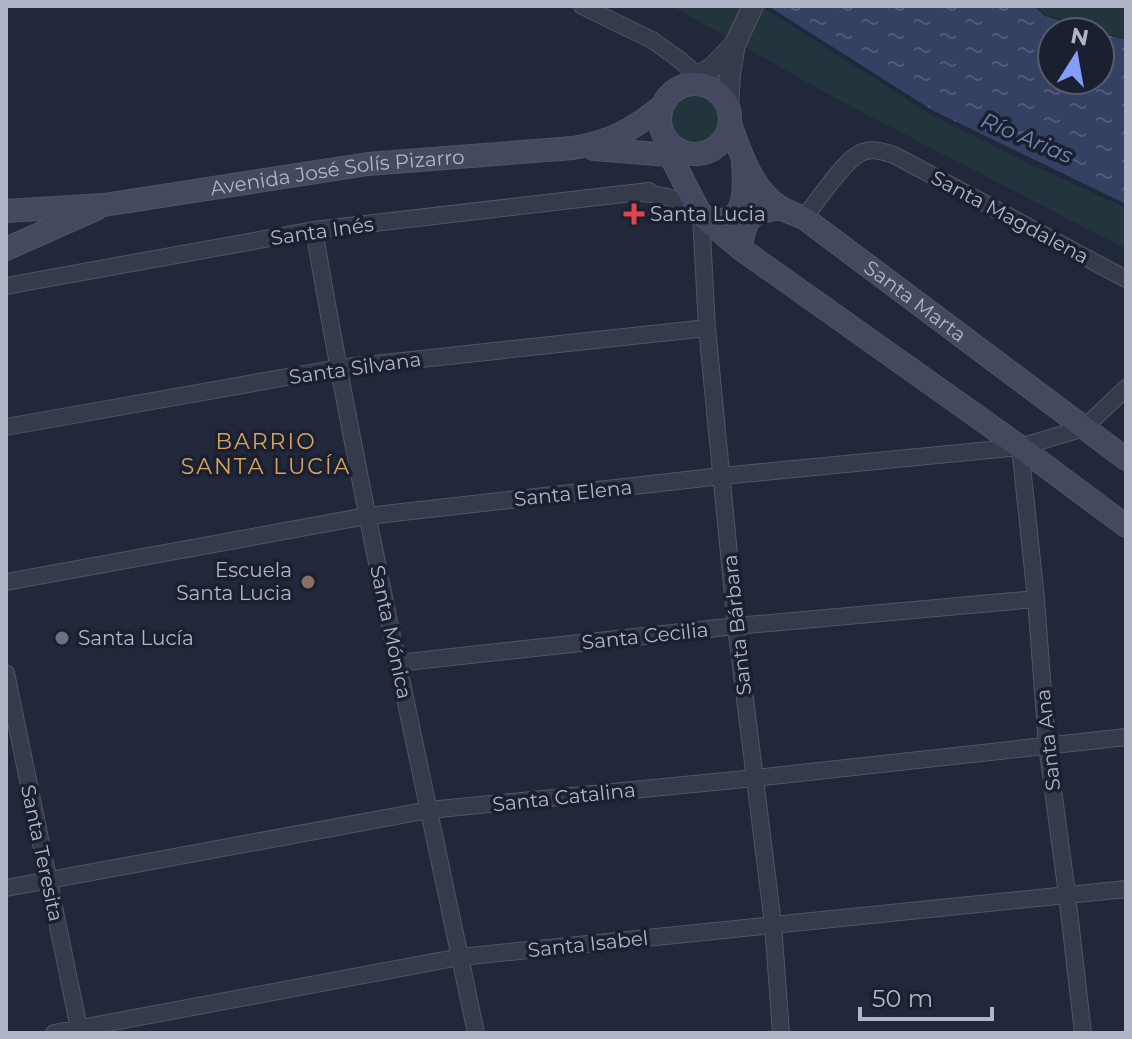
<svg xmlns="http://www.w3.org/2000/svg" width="1132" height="1039" font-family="Montserrat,sans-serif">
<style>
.green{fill:#23353c}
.water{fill:url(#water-ripples)}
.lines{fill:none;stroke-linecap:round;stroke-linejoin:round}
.minor-casing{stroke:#505566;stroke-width:18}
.tertiary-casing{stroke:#505566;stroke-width:22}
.secondary-casing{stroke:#505566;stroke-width:24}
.minor{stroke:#353b4b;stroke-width:16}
.tertiary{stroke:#353b4b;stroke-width:20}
.secondary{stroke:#43495e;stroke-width:22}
.health-dot{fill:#e0444e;stroke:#1a202f;stroke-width:3}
.education-dot{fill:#8d6e63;stroke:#1a202f;stroke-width:3}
.worship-dot{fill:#6b7280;stroke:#1a202f;stroke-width:3}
.labels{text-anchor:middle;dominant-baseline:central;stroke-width:7;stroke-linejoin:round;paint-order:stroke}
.street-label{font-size:20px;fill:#b0b5c7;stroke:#1a202f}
.poi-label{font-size:20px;fill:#b0b5c7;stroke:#1a202f;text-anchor:start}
.water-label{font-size:22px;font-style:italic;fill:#7786b0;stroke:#1a202f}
.neighbourhood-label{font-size:22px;letter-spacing:2px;fill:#d6a45c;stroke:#1a202f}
</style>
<defs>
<pattern id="water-ripples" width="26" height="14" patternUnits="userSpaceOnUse" patternTransform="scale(2)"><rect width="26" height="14" fill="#354162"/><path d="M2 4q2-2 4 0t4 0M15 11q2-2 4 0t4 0" fill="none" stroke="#505a77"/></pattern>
</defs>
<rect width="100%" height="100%" fill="#21283b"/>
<path class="green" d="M 672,6 L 760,6 L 769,11 L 930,114 L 1024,161 L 1126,208 L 1126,249 L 835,98 Z
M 1036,6 L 1126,6 L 1126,39 L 1047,15 Z
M671 117a25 25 0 1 1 50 0a25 25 0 1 1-50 0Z"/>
<path class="water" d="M 768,6 L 1033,6 L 1045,16 L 1098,32 L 1052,32 L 1052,80 L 1100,80 L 1100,33 L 1126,40 L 1126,204 L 932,110 Z"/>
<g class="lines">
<g class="minor-casing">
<path id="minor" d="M 582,6 L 652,40 L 680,60 L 710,87
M 641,193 C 668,195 680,200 701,215 L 707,328 L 736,626 L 773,924 L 781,1033
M 804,218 C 816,203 846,157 863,152 C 874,148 884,152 894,155 L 1126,279
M 314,230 C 360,499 420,766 476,1033
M 6,286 L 314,230 L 649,191
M 6,427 L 338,368 L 707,328
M 1020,447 L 1036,599 L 1047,745 L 1067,894 L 1083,1033
M 6,582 L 367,516 L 722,476 L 1020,447 L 1084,428 L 1126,388
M 397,663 L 736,626 L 1036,599
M 6,673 L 80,1033
M 6,888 L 429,810 L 755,778 L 1126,737
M 54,1033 L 460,957 L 1126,889"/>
</g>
<g class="tertiary-casing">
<path id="tertiary" d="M 681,87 L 713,67 L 735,44
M 728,106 L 730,74 L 735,44 L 753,6"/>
</g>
<g class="secondary-casing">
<g id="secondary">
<circle cx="695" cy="119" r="35"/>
<path id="s1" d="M 730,124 C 741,154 752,190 781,208 C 788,212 797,215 804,218 L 1126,459"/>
<path d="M 665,138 L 670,155 L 701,215 L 741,249 L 1020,447 L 1126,526"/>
<path d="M 594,149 L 670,155 L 683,153"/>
<path id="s2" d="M 6,211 L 104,205 L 368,164 L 573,148 C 612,141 631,131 662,106"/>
<path d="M 701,215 C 707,217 714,220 720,220 C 749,220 744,180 743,162"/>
<path d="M 6,249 L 96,209"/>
<path d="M 741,249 C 745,217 749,213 781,208"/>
</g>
</g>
<use href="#minor" class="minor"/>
<use href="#tertiary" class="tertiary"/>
<use href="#secondary" class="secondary"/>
</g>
<path class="health-dot" d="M630 202h8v8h8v8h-8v8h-8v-8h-8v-8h8z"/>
<circle class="education-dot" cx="308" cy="582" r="8"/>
<circle class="worship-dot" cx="62" cy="638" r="8"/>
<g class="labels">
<g class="street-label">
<text stroke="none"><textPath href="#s2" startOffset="334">Avenida José Solís Pizarro</textPath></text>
<text transform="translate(1010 217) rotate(28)">Santa Magdalena</text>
<text transform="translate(322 231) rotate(-8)">Santa Inés</text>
<text stroke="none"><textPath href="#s1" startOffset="264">Santa Marta</textPath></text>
<text transform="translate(355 368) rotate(-8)">Santa Silvana</text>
<text transform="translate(573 493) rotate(-6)">Santa Elena</text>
<text transform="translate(737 625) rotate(-96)">Santa Bárbara</text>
<text transform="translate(391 632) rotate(78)">Santa Mónica</text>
<text transform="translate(645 636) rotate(-6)">Santa Cecilia</text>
<text transform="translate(1048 740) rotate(-96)">Santa Ana</text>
<text transform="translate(564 797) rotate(-6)">Santa Catalina</text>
<text transform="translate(42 853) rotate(78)">Santa Teresita</text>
<text transform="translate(588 944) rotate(-6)">Santa Isabel</text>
</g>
<g class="poi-label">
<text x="650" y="214">Santa Lucia</text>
<text x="292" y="570" text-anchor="end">Escuela<tspan x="292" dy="23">Santa Lucia</tspan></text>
<text x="78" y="638">Santa Lucía</text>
</g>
<g class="water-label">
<text transform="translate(1027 138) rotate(23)">Río Arias</text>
</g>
<g class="neighbourhood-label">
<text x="266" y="441">BARRIO<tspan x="266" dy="25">SANTA LUCÍA</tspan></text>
</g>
</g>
<rect width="1132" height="1039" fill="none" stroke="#b0b5c7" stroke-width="16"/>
<g transform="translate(1076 56) rotate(11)"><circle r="38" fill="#1a202f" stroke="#565c6c" stroke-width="2"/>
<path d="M0-6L14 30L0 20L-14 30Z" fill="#829dfa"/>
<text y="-12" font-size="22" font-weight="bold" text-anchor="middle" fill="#b0b5c7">N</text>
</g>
<path d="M860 1007v12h132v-12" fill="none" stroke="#b0b5c7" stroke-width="4"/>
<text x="872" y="1007" font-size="24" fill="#b0b5c7" stroke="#1a202f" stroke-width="6" paint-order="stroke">50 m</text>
</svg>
